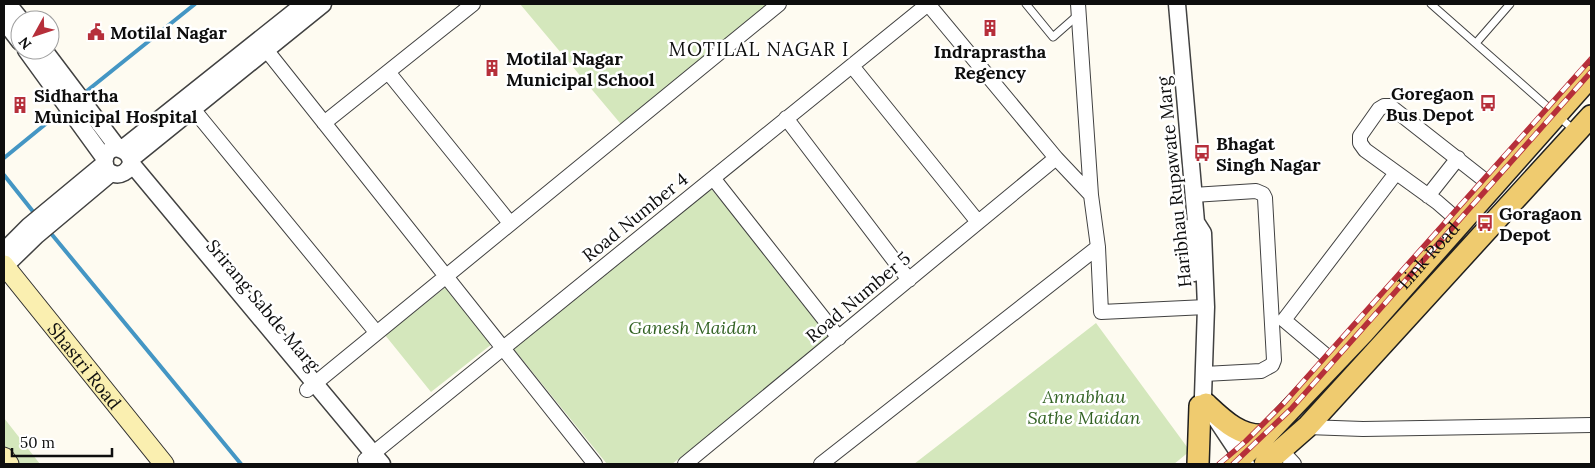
<svg xmlns="http://www.w3.org/2000/svg" width="1595" height="468" font-family="Lora,serif">
<style>
.green{fill:#d4e7bc}
.lines{fill:none;stroke-linecap:round;stroke-linejoin:round}
.stream{stroke:#4496c4;stroke-width:4}
.service-casing{stroke:#414141;stroke-width:9}
.minor-casing{stroke:#414141;stroke-width:16}
.tertiary-casing{stroke:#414141;stroke-width:19}
.secondary-casing{stroke:#303030;stroke-width:21}
.primary-casing{stroke:#1f1f1f;stroke-width:24}
.service{stroke:#fff;stroke-width:7}
.minor{stroke:#fff;stroke-width:14}
.tertiary{stroke:#fff;stroke-width:16}
.secondary{stroke:#faefb0;stroke-width:19}
.primary{stroke:#efcb6f;stroke-width:21}
.rail-casing{stroke:#b62f3a;stroke-width:5.5}
.rail{stroke:#fff;stroke-width:4;stroke-dasharray:11;stroke-linecap:butt}
.labels{text-anchor:middle;dominant-baseline:central;stroke-width:5;stroke-linejoin:round;paint-order:stroke}
.poi-label{font-size:18px;font-weight:bold;fill:#0e0e0e;stroke:#fff;text-anchor:start}
.street-label{font-size:18px;fill:#0e0e0e;stroke:#fff}
.park-label{font-size:18px;font-style:italic;fill:#326223;stroke:#fff}
.neighbourhood-label{font-size:19px;letter-spacing:1px;fill:#0e0e0e;stroke:#fff}
</style>
<rect width="100%" height="100%" fill="#fefbf1"/>
<path class="green" d="M 520,4 L 779,4 L 625,129 Z
M 711,189 L 838,337 L 672,464 L 607,464 L 513,348 Z
M 446,287 L 492,344 L 431,392 L 385,335 Z
M 1096,323 L 1190,451 L 1174,464 L 914,464 Z
M 4,418 L 40,464 L 19,464 L 4,445 Z"/>
<g class="lines">
<path class="stream" d="M 83,94 L 195,4
M 4,158 L 64,109
M 4,175 L 35,214
M 49,231 L 241,464"/>
<g class="service-casing">
<path id="service" d="M 1026,4 L 1053,37 L 1078,15
M 1431,4 L 1575,131
M 1476,43 L 1510,4"/>
</g>
<g class="minor-casing">
<path id="minor" d="M 928,4 L 1056,158 L 1091,195
M 1078,4 L 1091,195 L 1098,247 L 1101,312 L 1206,307
M 260,42 L 595,464
M 852,66 L 978,222
M 388,72 L 510,223
M 193,109 L 376,332
M 786,118 L 909,280
M 324,123 L 473,4
M 713,178 L 839,338
M 1193,195 L 1256,191 L 1263,194 L 1265,198 L 1274,360 L 1272,365 L 1261,371 L 1204,374
M 1428,196 L 1458,158
M 1460,222 L 1437,202 L 1365,150 L 1360,143 L 1360,136 L 1379,109 L 1384,106 L 1390,106 L 1492,186
M 1335,363 L 1284,320 L 1396,173
M 307,390 L 779,4
M 1307,427 L 1363,429 L 1591,425
M 1281,450 L 1294,464
M 365,460 L 928,4
M 685,464 L 1056,158
M 821,464 L 1098,247"/>
</g>
<g class="tertiary-casing">
<path id="tertiary" d="M 8,4 L 21,20
M 1177,4 L 1196,222 L 1203,233 L 1206,307 L 1203,396 L 1206,404 L 1246,464
M 4,21 L 20,42
M 26,50 L 105,159
M 44,50 L 118,148
M 122,149 L 304,4
M 131,159 L 323,4
M 131,163 C 125,182 101,175 105,158 C 109,142 130,148 131,163 L 382,464
M 4,251 L 29,226 L 105,163
M 4,267 L 37,235 L 111,173
M 1194,273 L 1191,229 L 1196,222"/>
</g>
<g class="secondary-casing">
<g id="secondary">
<path id="s1" d="M 4,265 L 164,464"/>
<path d="M 4,457 L 9,464"/>
</g>
</g>
<g class="primary-casing">
<path id="primary" d="M 1206,404 C 1223,420 1241,438 1266,435
M 1198,464 L 1200,406
M 1234,464 L 1266,435 L 1363,333 L 1591,76
M 1265,464 L 1307,427 L 1591,116"/>
</g>
<use href="#service" class="service"/>
<use href="#minor" class="minor"/>
<use href="#tertiary" class="tertiary"/>
<use href="#secondary" class="secondary"/>
<use href="#primary" class="primary"/>
<g class="rail-casing">
<g id="rail">
<path d="M 1219,464 L 1246,441 L 1284,403 L 1591,59"/>
<path id="s2" d="M 1233,464 L 1291,409 L 1591,72"/>
</g>
</g>
<use href="#rail" class="rail"/>
</g>
<defs>
<g id="building-bare" transform="scale(1.35)"><path d="M-4-6H4V6H1V3H-1V6H-4ZM-2.5-4.3h1.7v1.8h-1.7ZM.8-4.3h1.7v1.8H.8ZM-2.5-1h1.7V.8h-1.7ZM.8-1h1.7V.8H.8Z" fill="#b62f3a" stroke="#fff" stroke-width="2.5" paint-order="stroke"/></g>
<g id="civic-bare" transform="scale(1.35)"><path d="M-.6-6.5H3V-4.5H.6V-3L4-1V1h2V6H-6V1h2V-1L-.6-3ZM-1.2 2.5V6h2.4V2.5Z" fill="#b62f3a" stroke="#fff" stroke-width="2.5" paint-order="stroke"/></g>
<g id="bus-bare" transform="scale(1.35)"><path d="M-5-6H5V4H4V6H2V4H-2V6H-4V4H-5ZM-3.5-4V0h7V-4ZM-3.5 1.2v1.5H-2V1.2ZM2 1.2v1.5H3.5V1.2Z" fill="#b62f3a" stroke="#fff" stroke-width="2.5" paint-order="stroke"/></g>
</defs>
<g fill-rule="evenodd">
<use href="#building-bare" x="990" y="28"/>
<use href="#civic-bare" x="96" y="32"/>
<use href="#building-bare" x="492" y="68"/>
<use href="#bus-bare" x="1488" y="103"/>
<use href="#building-bare" x="20" y="105"/>
<use href="#bus-bare" x="1202" y="153"/>
<use href="#bus-bare" x="1485" y="223"/>
</g>
<g class="labels">
<g class="poi-label">
<text x="110" y="32">Motilal Nagar</text>
<text x="990" y="51" text-anchor="middle">Indraprastha<tspan x="990" dy="21">Regency</tspan></text>
<text x="506" y="58">Motilal Nagar<tspan x="506" dy="21">Municipal School</tspan></text>
<text x="1474" y="93" text-anchor="end">Goregaon<tspan x="1474" dy="21">Bus Depot</tspan></text>
<text x="34" y="95">Sidhartha<tspan x="34" dy="21">Municipal Hospital</tspan></text>
<text x="1216" y="143">Bhagat<tspan x="1216" dy="21">Singh Nagar</tspan></text>
<text x="1499" y="213">Goragaon<tspan x="1499" dy="21">Depot</tspan></text>
</g>
<g class="street-label">
<text transform="translate(1174 182) rotate(-96)">Haribhau Rupawate Marg</text>
<text transform="translate(635 217) rotate(-39)">Road Number 4</text>
<text stroke="none"><textPath href="#s2" startOffset="286">Link Road</textPath></text>
<text transform="translate(858 297) rotate(-40)">Road Number 5</text>
<text transform="translate(263 305) rotate(50)">Srirang Sabde Marg</text>
<text stroke="none"><textPath href="#s1" startOffset="129">Shastri Road</textPath></text>
</g>
<g class="park-label">
<text x="693" y="327">Ganesh Maidan</text>
<text x="1084" y="396">Annabhau<tspan x="1084" dy="21">Sathe Maidan</tspan></text>
</g>
<g class="neighbourhood-label">
<text x="759" y="49">MOTILAL NAGAR I</text>
</g>
</g>
<rect width="1595" height="468" fill="none" stroke="#0e0e0e" stroke-width="10"/>
<g transform="translate(35 35) rotate(230)"><circle r="24" fill="#ffffff" stroke="#9f9f9f"/>
<path d="M0-4L9 19L0 12L-9 19Z" fill="#b62f3a"/>
<text y="-8" font-size="14" font-weight="bold" text-anchor="middle" fill="#0e0e0e">N</text>
</g>
<path d="M12 448v8h100v-8" fill="none" stroke="#0e0e0e" stroke-width="2.5"/>
<text x="20" y="448" font-size="15" fill="#0e0e0e" stroke="#ffffff" stroke-width="4" paint-order="stroke">50 m</text>
</svg>
